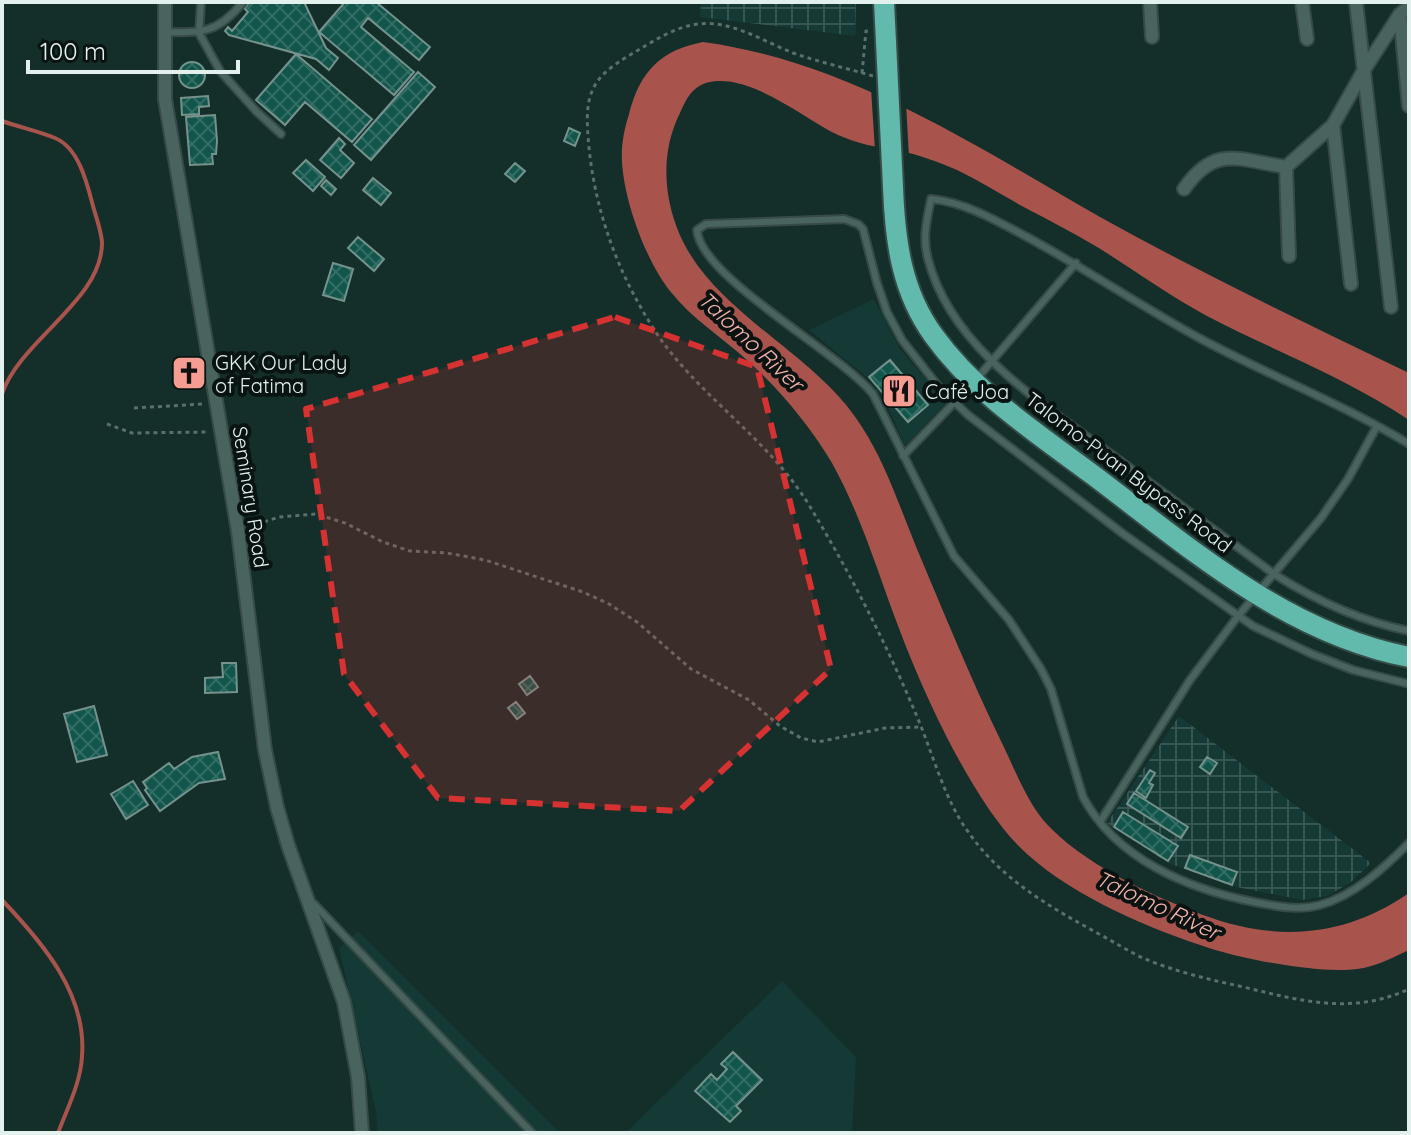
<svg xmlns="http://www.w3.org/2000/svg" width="1411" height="1135" font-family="Quicksand,sans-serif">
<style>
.built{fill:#153934}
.industrial{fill:url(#industrial-grid)}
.water{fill:#a8544d}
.pier{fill:#142e29}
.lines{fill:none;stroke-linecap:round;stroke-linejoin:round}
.stream{stroke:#a8544d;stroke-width:4}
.building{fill:url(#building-cross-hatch);stroke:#75928c;stroke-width:2}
.service-casing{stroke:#364b47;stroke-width:10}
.minor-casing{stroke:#364b47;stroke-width:16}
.trunk-casing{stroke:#364b47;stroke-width:24}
.path{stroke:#59706b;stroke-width:3;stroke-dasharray:4 4;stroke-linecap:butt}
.service{stroke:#49645f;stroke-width:6}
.minor{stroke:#49645f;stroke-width:12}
.trunk{stroke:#61baab;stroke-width:20}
.trunk-bridge-casing{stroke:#364b47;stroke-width:24;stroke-linecap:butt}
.trunk-bridge{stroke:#61baab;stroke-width:20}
.marked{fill:#d73232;fill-opacity:0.2;stroke:#d73232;stroke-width:6;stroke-dasharray:16 10;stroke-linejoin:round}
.labels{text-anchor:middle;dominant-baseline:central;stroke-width:8;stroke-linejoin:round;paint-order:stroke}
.poi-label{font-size:20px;fill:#e2f1ee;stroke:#091412;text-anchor:start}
.street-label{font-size:20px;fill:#e2f1ee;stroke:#091412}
.water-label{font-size:22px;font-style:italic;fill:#fab3ab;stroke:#091412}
</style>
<defs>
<pattern id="industrial-grid" width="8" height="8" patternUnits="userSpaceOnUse" patternTransform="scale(2)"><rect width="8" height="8" fill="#153934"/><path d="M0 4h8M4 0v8" fill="none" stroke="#375652"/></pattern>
<pattern id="building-cross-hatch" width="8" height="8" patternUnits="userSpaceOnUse" patternTransform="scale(2)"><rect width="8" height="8" fill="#11554b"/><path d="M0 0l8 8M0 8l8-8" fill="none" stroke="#336e65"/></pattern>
</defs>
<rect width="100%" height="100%" fill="#142e29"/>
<path class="built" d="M 874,299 L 900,349 L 946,403 L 905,446 L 886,403 L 870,380 L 809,330 Z
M 358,931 L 560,1133 L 378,1133 L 376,1112 L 339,948 Z
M 782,981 L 856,1057 L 852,1133 L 625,1133 Z"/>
<path class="industrial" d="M 701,2 L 856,2 L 855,36 L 700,17 Z
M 1179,716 L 1371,863 L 1350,883 L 1327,896 L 1302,900 L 1232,886 L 1168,863 L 1107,823 Z"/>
<path class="water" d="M 703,42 C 850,62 975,146 1100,217 C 1201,273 1305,323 1409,373 L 1409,420 C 1345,377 1274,351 1207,316 C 1176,299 1148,280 1119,261 C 1088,240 1054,223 1020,205 C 999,193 978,180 957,170 C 938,162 918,154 898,151 C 877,147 858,144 838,135 C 803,118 748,71 706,83 C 691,88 686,100 680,113 C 661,151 663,194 679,233 C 714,315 815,351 862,427 C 886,464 900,508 917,549 C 944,613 970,677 1000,739 C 1013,765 1025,798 1044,821 C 1081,863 1152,896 1203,915 C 1276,942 1344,938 1409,893 L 1409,950 C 1392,958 1375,967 1357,969 C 1320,974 1248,960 1212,949 C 1150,929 1076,898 1027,854 C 976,809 924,695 900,631 C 878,574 862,517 832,463 C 810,426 780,390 748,361 C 722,337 692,319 670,291 C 646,261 624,201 622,162 C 621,145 624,130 629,114 C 640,71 661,50 703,42 Z"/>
<path class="pier" d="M 871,88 L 906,103 L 909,157 L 875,151 Z"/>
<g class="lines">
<path class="stream" d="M 2,121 C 19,127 38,131 55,138 C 79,148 87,183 93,206 C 96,217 101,230 102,242 C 103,300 20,340 2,394
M 2,900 C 42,942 87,994 82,1056 C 81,1082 67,1109 58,1133"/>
</g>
<path class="building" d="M 250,2 L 304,2 L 326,48 L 338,58 L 329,70 L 316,59 L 229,35 L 225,31 L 228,27 L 232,31 L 248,12 L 244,8 Z
M 345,2 L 376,2 L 430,47 L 419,60 L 368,18 L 361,27 L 414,72 L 394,95 L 319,32 Z
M 296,54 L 372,119 L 352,142 L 305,102 L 285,125 L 256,100 Z
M179 75a13 13 0 1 1 26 0a13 13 0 1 1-26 0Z
M 418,72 L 435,87 L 371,160 L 354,145 Z
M 208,96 L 209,106 L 199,107 L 199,114 L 182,115 L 181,98 Z
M 215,115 L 217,141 L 216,154 L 212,154 L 213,164 L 190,165 L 186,117 Z
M 569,128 L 580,133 L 575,146 L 564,141 Z
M 339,138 L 345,144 L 340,150 L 354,163 L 341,178 L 320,160 Z
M 306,160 L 325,177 L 313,191 L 293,173 Z
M 515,163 L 525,171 L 515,182 L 505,174 Z
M 373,178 L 391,193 L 381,205 L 363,190 Z
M 326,180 L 336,189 L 331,195 L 321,186 Z
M 358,237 L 384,259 L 374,271 L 348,248 Z
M 333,263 L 353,269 L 344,301 L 323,295 Z
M 890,360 L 928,405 L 908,422 L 869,377 Z
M 201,362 L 203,376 L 176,380 L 174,365 Z
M 222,663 L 236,663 L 237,692 L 205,693 L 205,678 L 223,677 Z
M 530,676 L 538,687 L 527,695 L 519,684 Z
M 516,702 L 525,713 L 517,719 L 508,708 Z
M 94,706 L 107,755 L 77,762 L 64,714 Z
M 218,752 L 225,779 L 199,783 L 160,811 L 145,790 L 147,788 L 143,782 L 169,763 L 174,769 L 192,757 Z
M 1207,757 L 1217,763 L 1210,774 L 1200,767 Z
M 1150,770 L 1155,773 L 1149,783 L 1153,785 L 1146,798 L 1136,791 Z
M 133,781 L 148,805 L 126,819 L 111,794 Z
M 1134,793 L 1188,827 L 1181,838 L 1127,804 Z
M 1123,812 L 1178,846 L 1168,861 L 1114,827 Z
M 1190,855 L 1237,872 L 1232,885 L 1185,868 Z
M 733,1052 L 762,1080 L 736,1106 L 741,1111 L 730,1122 L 695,1091 L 711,1074 L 717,1080 L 727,1069 L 721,1064 Z"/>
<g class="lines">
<g class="service-casing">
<path id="service" d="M 201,2 L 199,33 L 220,71 L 256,111 L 281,134
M 165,32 C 202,33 218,33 243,2
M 1409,444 C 1343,404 1270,376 1201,339 C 1142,307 1086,269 1027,237 C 997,221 965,202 931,199 C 927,219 922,238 928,259 C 952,352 1050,408 1122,462 C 1172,499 1223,536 1274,574 C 1315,600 1360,621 1409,631
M 903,456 L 974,382 L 1076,263
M 1409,684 L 1353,670 L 1312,654 L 1253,626 L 1122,533 L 968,415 L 938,386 L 902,340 L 887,312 L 877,283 L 863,229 L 858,224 L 844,219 L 706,224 L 697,230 C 700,277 839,352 873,394 L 954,556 L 1009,620 L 1041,669 L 1051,689 L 1083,797 C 1116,859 1188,889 1254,902 C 1276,906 1298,911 1320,905 C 1354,896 1385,867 1409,843
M 1100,822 L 1190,680 L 1238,616 L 1321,518 L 1348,479 L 1377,426
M 314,904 L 532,1133"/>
</g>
<g class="minor-casing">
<path id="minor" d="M 165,2 L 165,99 L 238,531 L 265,750 L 277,807 L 288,845 L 344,1002 L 358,1077 L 362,1133
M 1150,2 L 1152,37
M 1302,2 L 1307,39
M 1356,2 L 1391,307
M 1400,14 L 1409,106
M 1333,125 L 1351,284
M 1184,189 C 1215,144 1239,160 1286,167
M 1289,256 L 1286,167 L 1333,125 L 1364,70 L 1400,14 L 1409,7"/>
</g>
<g class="trunk-casing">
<path id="trunk" d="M 884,2 L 886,42
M 893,187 C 895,240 901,291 934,336 C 975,393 1037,433 1093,475 C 1190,548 1286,633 1409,657"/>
</g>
<path class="path" d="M 862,73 L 866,31 L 868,31
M 873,76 C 846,68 819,62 793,53 C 768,43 742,27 715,24 C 688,21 667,33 645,46 C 627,57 603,69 594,87 C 586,102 587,120 588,136 C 593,207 617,272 655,331 C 698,396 768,438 809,505 C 849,571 885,641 915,712 C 932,750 944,800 969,833 C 1002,880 1050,907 1099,934 C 1114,942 1128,951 1143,958 C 1173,971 1207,979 1239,986 C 1298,1000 1351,1016 1409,989
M 134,408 L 204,404
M 107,424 L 132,433 L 209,432
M 249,527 L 279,517 L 316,514 L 345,523 L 383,542 L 410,551 L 447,553 L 485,560 L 583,592 L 609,604 L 637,622 L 691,669 L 749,700 L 780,726 L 801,738 L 818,742 L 885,728 L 922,727"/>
<use href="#service" class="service"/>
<use href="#minor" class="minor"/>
<use href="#trunk" class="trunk"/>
<g class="trunk-bridge-casing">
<path id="trunk-bridge" d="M 886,42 L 893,187"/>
</g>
<use href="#trunk-bridge" class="trunk-bridge"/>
</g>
<path class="marked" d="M 615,317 L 757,367 L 831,669 L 679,811 L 438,798 L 344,674 L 306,409 Z"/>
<defs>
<g id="church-square" transform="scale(1.8)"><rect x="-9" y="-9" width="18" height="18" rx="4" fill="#f59c93" stroke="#091412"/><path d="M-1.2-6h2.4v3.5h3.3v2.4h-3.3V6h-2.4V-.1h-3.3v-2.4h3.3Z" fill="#111"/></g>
<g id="restaurant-square" transform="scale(1.8)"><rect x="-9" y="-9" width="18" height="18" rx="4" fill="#f59c93" stroke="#091412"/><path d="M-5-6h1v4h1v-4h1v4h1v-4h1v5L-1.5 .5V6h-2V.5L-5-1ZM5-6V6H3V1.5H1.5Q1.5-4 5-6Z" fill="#111"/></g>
</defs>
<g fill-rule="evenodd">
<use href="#church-square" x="189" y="373"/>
<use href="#restaurant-square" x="899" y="391"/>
</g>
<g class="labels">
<g class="poi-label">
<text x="215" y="362">GKK Our Lady<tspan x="215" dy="23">of Fatima</tspan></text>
<text x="925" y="391">Café Joa</text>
</g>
<g class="street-label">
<text transform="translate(1129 472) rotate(37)">Talomo-Puan Bypass Road</text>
<text transform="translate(251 497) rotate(81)">Seminary Road</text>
</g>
<g class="water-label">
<text transform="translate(751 341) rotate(43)">Talomo River</text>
<text transform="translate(1158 905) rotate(25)">Talomo River</text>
</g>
</g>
<rect width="1411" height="1135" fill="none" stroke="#e2f1ee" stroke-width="8"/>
<path d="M28 60v12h210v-12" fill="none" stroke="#e2f1ee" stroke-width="4"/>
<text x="40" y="60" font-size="24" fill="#e2f1ee" stroke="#091412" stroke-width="6" paint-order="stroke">100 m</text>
</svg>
